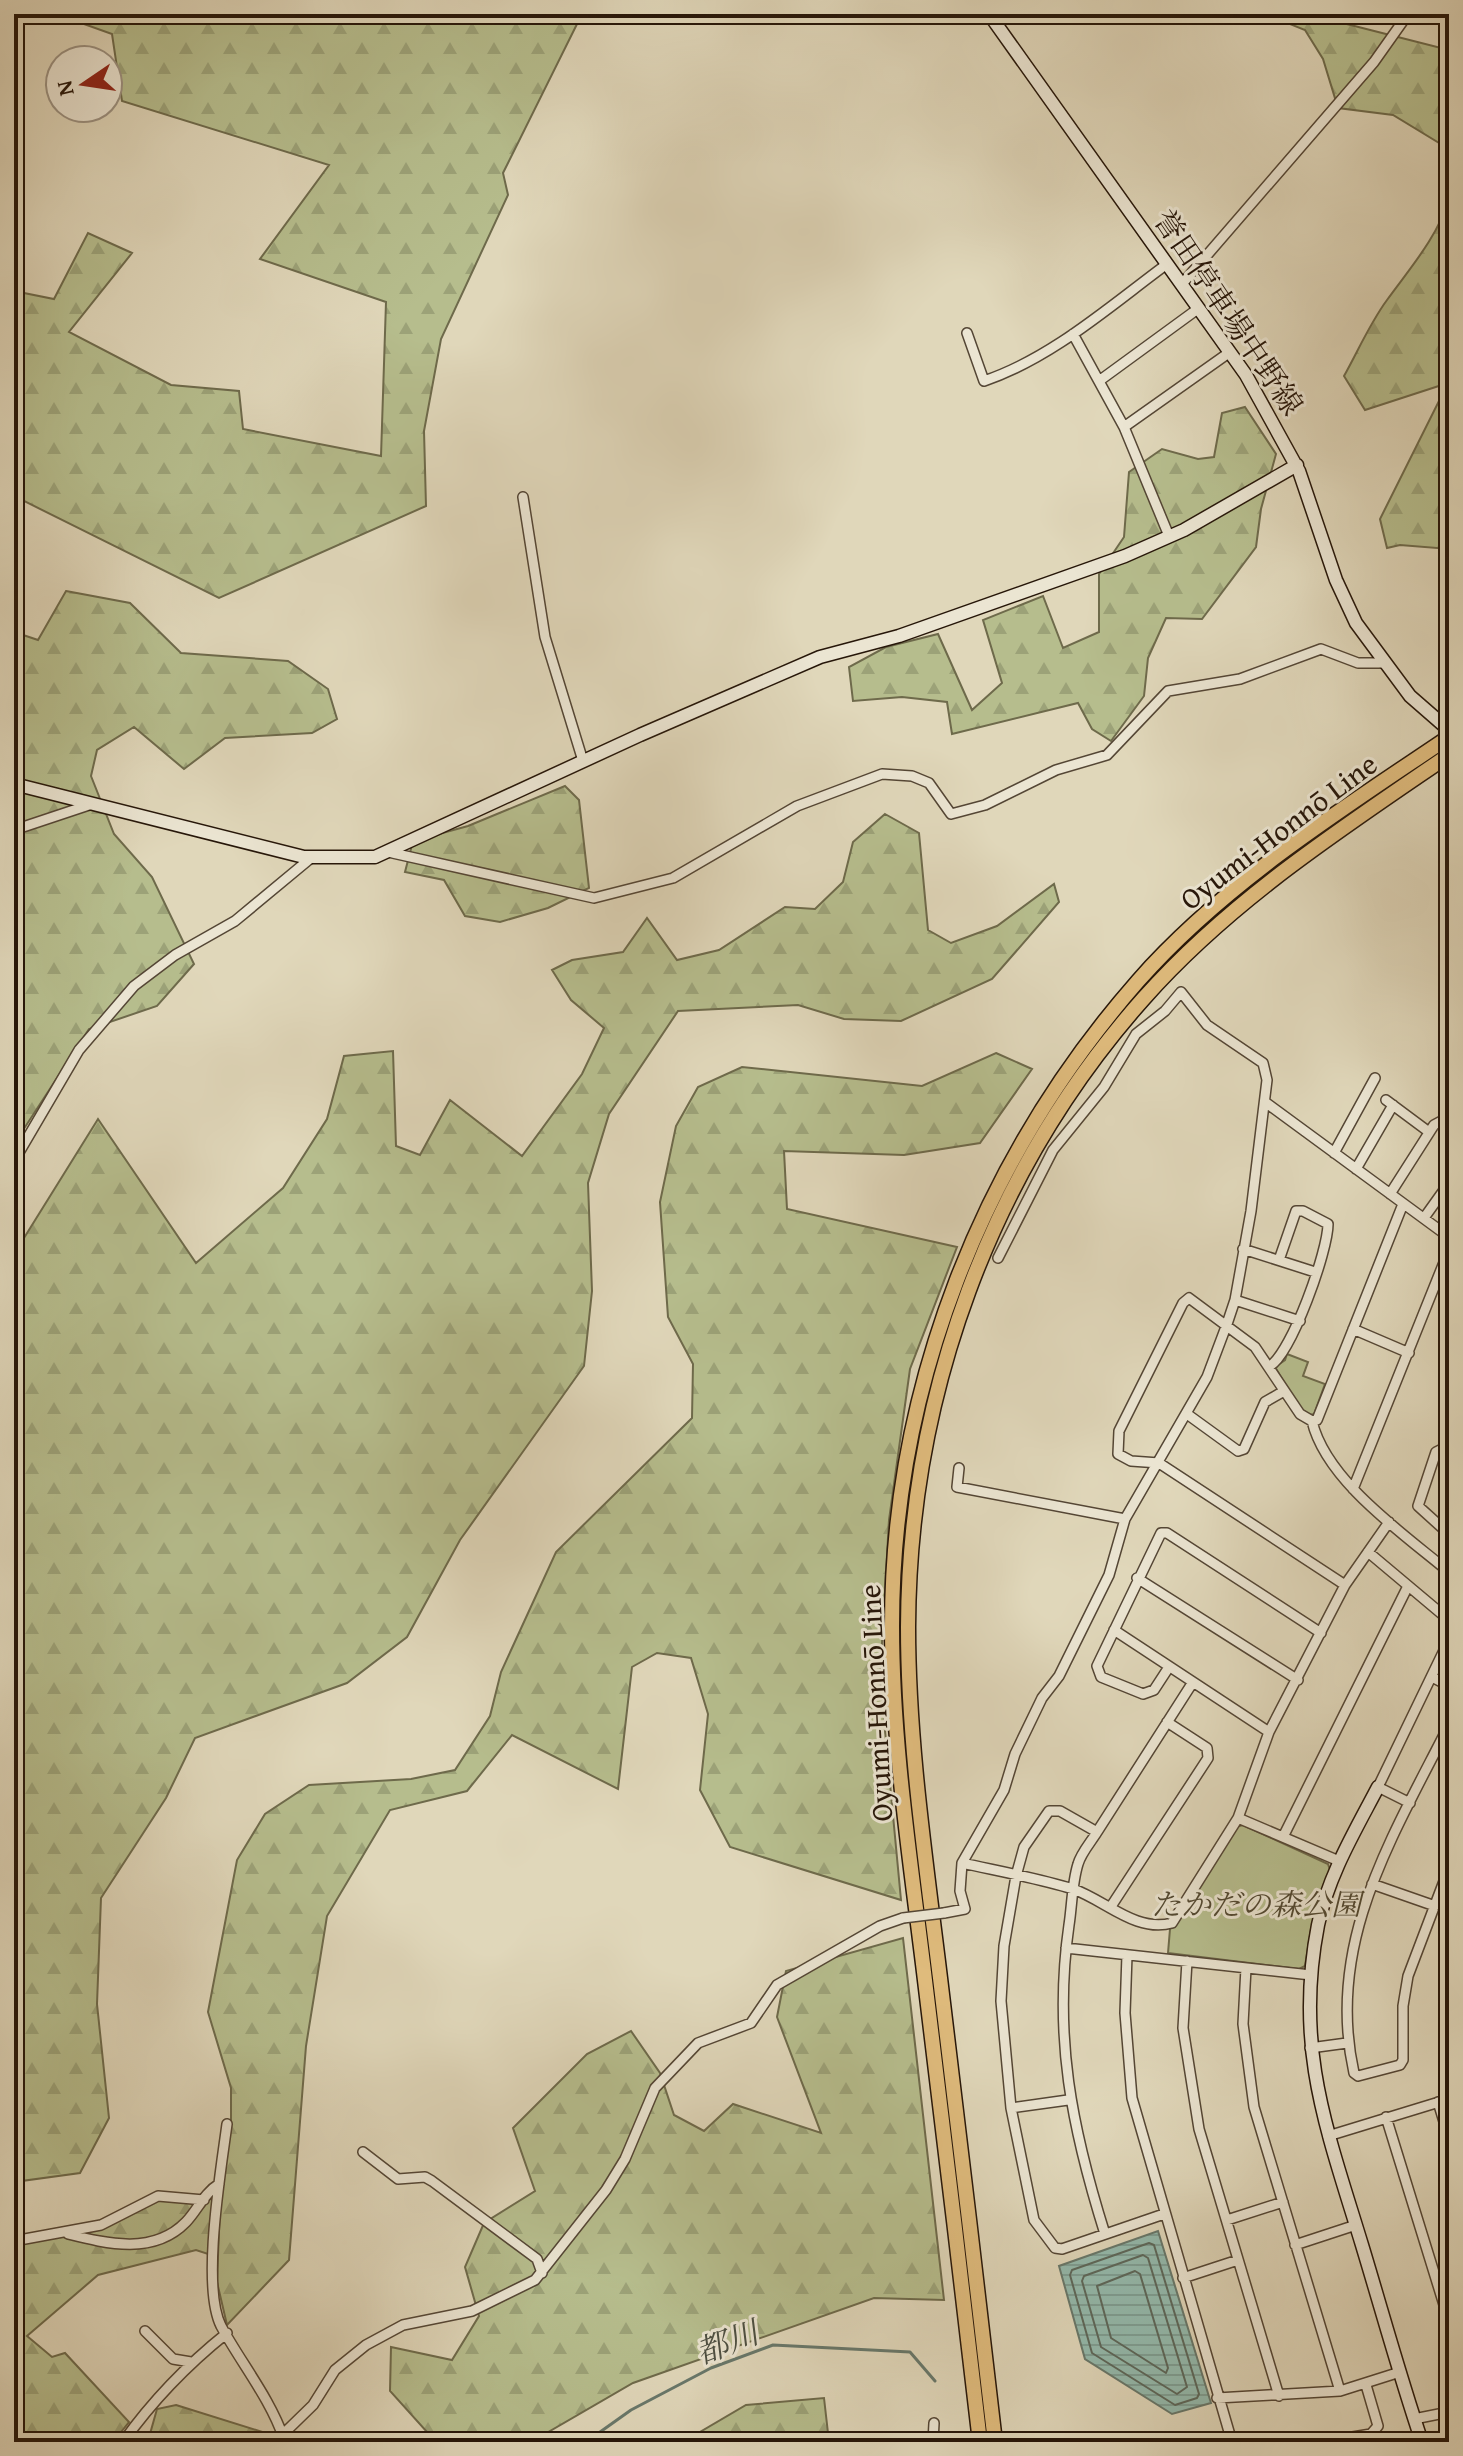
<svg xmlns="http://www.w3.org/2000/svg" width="1463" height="2456" font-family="'Gentium Book Plus','Noto Serif JP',serif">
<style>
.forest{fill:url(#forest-firs);stroke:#6e6a4b;stroke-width:2}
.park{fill:#b6bd8d;stroke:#6e6a4b;stroke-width:2}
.water{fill:url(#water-rules);stroke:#68786b;stroke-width:2}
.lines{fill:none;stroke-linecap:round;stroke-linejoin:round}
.shore{stroke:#5d685b;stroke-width:2}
.stream{stroke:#68786b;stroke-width:3}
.street-casing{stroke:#544635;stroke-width:12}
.secondary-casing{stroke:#261609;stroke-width:15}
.primary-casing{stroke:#261609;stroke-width:17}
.street{stroke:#ebe5d2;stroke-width:9}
.secondary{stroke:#ebe5d2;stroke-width:12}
.primary{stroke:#e0bc7d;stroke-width:14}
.street-bridge-casing{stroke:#544635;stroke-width:12;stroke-linecap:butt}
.street-bridge{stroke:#ebe5d2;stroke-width:9}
.labels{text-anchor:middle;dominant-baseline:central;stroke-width:6;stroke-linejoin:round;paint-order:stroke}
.street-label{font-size:30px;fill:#261609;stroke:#ebe5d2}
.park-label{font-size:30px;font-style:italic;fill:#514831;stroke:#ebe5d2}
.water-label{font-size:32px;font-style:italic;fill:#4c4f42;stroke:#ebe5d2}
</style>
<defs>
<pattern id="forest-firs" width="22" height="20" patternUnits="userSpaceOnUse" patternTransform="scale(2)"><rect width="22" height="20" fill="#b6bd8d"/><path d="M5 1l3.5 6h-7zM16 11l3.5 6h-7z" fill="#9ca278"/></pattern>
<pattern id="water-rules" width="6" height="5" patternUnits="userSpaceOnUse" patternTransform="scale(2)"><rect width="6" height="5" fill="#94baad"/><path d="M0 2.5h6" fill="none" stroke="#7f9f94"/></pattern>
</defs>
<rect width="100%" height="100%" fill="#e0d7ba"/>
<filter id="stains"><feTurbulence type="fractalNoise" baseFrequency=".0025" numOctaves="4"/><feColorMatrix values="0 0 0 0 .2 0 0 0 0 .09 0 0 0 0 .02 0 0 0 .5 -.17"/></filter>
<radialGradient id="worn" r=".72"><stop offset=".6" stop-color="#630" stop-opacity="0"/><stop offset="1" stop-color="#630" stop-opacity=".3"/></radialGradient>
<path class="forest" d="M 56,14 L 582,14 L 503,173 L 508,195 L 441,339 L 424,431 L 426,506 L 219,598 L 14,496 L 14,291 L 54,299 L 88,233 L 132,253 L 69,332 L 171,385 L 239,391 L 243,429 L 381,456 L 386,302 L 260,259 L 329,165 L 122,101 L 112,34 Z
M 1265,14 L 1333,14 L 1331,20 L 1449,50 L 1449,149 L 1393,115 L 1338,108 L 1323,59 L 1305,30 Z
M 1449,199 L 1449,549 L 1400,545 L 1387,548 L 1380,519 L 1448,383 L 1365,410 L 1344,376 C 1358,351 1370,323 1387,300 C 1410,268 1437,238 1449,199 Z
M 1245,407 L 1276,454 L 1261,509 L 1256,547 L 1202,619 L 1166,618 L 1148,658 L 1144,696 L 1111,741 L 1092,729 L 1078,703 L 952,734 L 947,702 L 902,697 L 853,701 L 849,667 L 886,647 L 938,634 L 972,710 L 1002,683 L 983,620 L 1043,596 L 1063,648 L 1099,632 L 1099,574 L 1124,537 L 1129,472 L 1162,449 L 1198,459 L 1214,457 L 1222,413 Z
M 66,591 L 130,603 L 181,653 L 288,661 L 328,689 L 337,719 L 312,733 L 225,738 L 184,769 L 134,727 L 97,750 L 91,776 L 114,834 L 152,877 L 194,964 L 157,1006 L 89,1029 L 14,1144 L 14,632 L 38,640 Z
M 565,786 L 579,800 L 589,888 L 548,908 L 500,922 L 465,916 L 444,880 L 405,872 L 413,841 L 468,826 Z
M 885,814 L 919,833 L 928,930 L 951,943 L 997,926 L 1054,884 L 1059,902 L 992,979 L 901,1021 L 844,1019 L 798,1005 L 678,1011 L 609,1114 L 588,1183 L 592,1291 L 584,1366 L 460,1540 L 407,1637 L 347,1683 L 195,1738 L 166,1798 L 101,1898 L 97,2004 L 109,2118 L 80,2173 L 14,2182 L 14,1254 L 98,1119 L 196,1263 L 283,1188 L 327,1119 L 344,1056 L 393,1051 L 396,1146 L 420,1155 L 450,1100 L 522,1156 L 582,1074 L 604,1028 L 571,1000 L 552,970 L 572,960 L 623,952 L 647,918 L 677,960 L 719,950 L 785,907 L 815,909 L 843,882 L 853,842 Z
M 996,1053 L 1032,1069 L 980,1143 L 904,1155 L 784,1151 L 787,1209 L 957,1247 L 910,1369 L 889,1520 L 880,1678 L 901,1900 L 730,1847 L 700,1790 L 708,1714 L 691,1658 L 657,1653 L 632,1667 L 618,1789 L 512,1735 L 467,1791 L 390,1810 L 327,1916 L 306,2046 L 289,2260 L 227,2325 L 217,2282 L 220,2205 L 231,2125 L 231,2088 L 208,2012 L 237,1860 L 265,1814 L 309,1785 L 411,1779 L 455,1770 L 490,1716 L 501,1672 L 556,1552 L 692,1418 L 693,1364 L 668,1317 L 660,1202 L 676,1126 L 698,1087 L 742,1067 L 922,1086 Z
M 903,1938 L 944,2300 L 874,2298 L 633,2383 L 531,2442 L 436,2442 L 390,2391 L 391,2347 L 452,2360 L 479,2316 L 465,2267 L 484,2223 L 535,2191 L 513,2128 L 587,2054 L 631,2031 L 660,2073 L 674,2115 L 704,2131 L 733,2104 L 821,2133 L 777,2017 L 786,1971 Z
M 214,2193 L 211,2255 L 196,2250 L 98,2275 L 27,2336 L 52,2357 L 65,2353 L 129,2422 L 113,2442 L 14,2442 L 14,2244 L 58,2235 L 162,2199 L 199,2202 Z
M 824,2398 L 829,2442 L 683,2442 L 746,2405 Z
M 176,2405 L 269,2434 L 276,2442 L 154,2442 L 150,2434 L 157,2409 Z"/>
<path class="park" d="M 1287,1354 L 1308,1362 L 1303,1376 L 1325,1384 L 1314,1414 L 1310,1415 L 1299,1408 L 1275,1367 L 1285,1360 Z
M 1243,1825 L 1328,1864 L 1330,1870 L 1311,1929 L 1305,1966 L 1299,1969 L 1168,1953 L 1170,1929 L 1236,1827 Z"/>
<path class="water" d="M 1158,2231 L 1211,2403 L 1172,2414 L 1085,2359 L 1059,2266 Z"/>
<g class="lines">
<path class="shore" d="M 1149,2243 L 1154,2245 L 1199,2394 L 1197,2398 L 1175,2405 L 1092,2353 L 1070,2275 L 1072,2270 Z
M 1143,2255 L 1148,2258 L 1187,2387 L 1177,2394 L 1101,2347 L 1082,2281 L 1084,2276 Z
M 1135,2271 L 1140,2274 L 1168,2368 L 1166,2373 L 1111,2338 L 1097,2286 Z"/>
<path class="stream" d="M 586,2442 L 631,2410 L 711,2368 L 773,2345 L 910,2352 L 935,2381"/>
<g class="street-casing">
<path id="street" d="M 1182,284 L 1374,62 L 1408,14
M 967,333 L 984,381 C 1052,358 1110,306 1167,264
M 1073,334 L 1124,427 L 1169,536
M 1099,381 L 1199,308
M 1124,427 L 1230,352
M 523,497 L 545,637 L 583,761
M 14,830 L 92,804
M 388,852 L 594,898 L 673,878 L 797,806 L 882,774 L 912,776 L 929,783 L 951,814 L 985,805 L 1056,770 L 1107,755 L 1168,691 L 1240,679 L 1321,649 L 1358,663 L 1382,663
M 1386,1100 L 1429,1132
M 1265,1102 L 1449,1237
M 1334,1153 L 1375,1078
M 14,1161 L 79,1050 L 134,986 L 175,955 L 235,921 L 311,858
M 1356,1169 L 1393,1105
M 1390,1194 L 1434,1125 L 1449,1117
M 1424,1218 L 1449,1183
M 1243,1249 L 1315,1272
M 1235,1300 L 1300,1321
M 1353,1329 L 1409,1353
M 1270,1366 C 1292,1352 1328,1251 1328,1224 L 1303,1211 L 1296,1211 L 1279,1260
M 1187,1414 L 1238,1451 L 1244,1449 L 1265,1402 L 1284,1391
M 1312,1421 C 1326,1481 1404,1534 1449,1572
M 1449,1450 L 1444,1448 L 1436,1452 L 1418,1506 L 1449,1534
M 959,1468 L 957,1487 L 1125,1519
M 1353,1489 L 1449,1250
M 1368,1552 L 1449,1620
M 1137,1578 L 1298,1680
M 1345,1585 L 1159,1463 L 1131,1461 L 1118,1454 L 1119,1431 L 1183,1303 L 1189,1298 L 1255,1347 L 1300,1414 L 1312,1421 L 1317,1420 L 1403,1204
M 1114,1630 L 1269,1732
M 1169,1667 L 1154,1690 L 1143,1694 L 1101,1677 L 1097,1666 L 1161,1533 L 1167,1533 L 1321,1633
M 1432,1677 L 1449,1686
M 1449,1725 C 1392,1838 1325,1943 1354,2073 L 1358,2076 L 1400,2065 L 1403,2060 L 1403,2006 L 1408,1976 L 1449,1868
M 1410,1803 L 1378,1787 L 1449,1640
M 1238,1818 L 1339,1861
M 1097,1832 L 1193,1682
M 1283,1837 L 1408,1586
M 962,1863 C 998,1871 1037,1878 1073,1889 C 1105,1900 1136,1933 1172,1923 L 1238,1818 L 1269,1732 L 1345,1585 L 1389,1522
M 1372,1884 L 1435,1906
M 1110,1908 L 1208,1758 L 1207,1748 L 1167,1722
M 944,1913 L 965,1909 L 960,1891 L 962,1863 L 1004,1790 L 1015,1754 L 1042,1698 L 1059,1676 L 1109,1575 L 1125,1519 L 1207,1377 L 1227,1324 L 1235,1300 L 1251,1211 L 1267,1080 L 1263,1063 L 1207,1025 L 1181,992 L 1165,1011 L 1136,1034 L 1104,1087 L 1053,1150 L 998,1258
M 1066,1948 L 1311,1975
M 1127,1955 L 1125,2013 L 1132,2098 L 1232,2442
M 1187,1961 L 1183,2028 L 1199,2129 L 1279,2396
M 1246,1968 L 1243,2024 L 1254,2107 L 1340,2391
M 1449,2001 L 1444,2020 L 1449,2037
M 1310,2048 L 1347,2043
M 1438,2102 L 1449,2138
M 1011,2108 L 1068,2100
M 1386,2117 L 1449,2321
M 227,2124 C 221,2170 201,2286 221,2326 C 241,2363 270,2398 284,2439
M 1328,2136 L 1449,2099
M 363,2152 L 398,2179 L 425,2177 L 432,2181 L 537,2259 L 542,2273
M 1227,2220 L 1283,2202
M 68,2234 C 108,2244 154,2255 186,2222 C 197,2211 204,2193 219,2184
M 1105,2234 C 1072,2129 1053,2036 1069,1925 C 1072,1906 1072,1883 1078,1864 C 1081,1853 1091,1842 1097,1832 L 1060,1811 L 1049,1811 L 1024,1847 L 1016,1876 L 1004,1946 L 1001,2001 L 1011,2108 L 1034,2220 L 1055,2248 L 1062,2249 L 1164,2214
M 14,2241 L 101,2225 L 158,2196 L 204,2200
M 1295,2245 L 1356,2225
M 1183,2278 L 1238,2260
M 145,2331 L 173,2359 L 191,2362
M 1217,2398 L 1340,2391 L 1400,2372
M 1414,2419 L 1449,2412
M 123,2442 C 153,2400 187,2365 227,2333
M 275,2442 L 313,2405 L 335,2370 L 366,2345 L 403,2325 L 472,2311 L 535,2280 L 606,2190 L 625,2159 L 655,2088 L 698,2043 L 751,2023 L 777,1985 L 880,1926 L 903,1918
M 933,2442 L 934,2423
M 1322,2442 L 1371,2434 L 1378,2426 L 1366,2385"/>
</g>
<g class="secondary-casing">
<path id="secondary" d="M 989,14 L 1246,375 L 1299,471 L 1336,580 L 1356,623 L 1410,696 L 1449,730
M 14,784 L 304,857 L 375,857 L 640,735 L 820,657 L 899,636 L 1125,556 L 1184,530 L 1297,465
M 1378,1787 C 1355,1831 1328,1876 1318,1925 C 1294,2048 1327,2130 1362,2245 C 1382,2311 1400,2377 1422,2442"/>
</g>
<g class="primary-casing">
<path id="primary" d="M 980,2442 C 962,2285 943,2129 924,1972 C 910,1857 892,1741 892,1626 C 892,1388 982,1159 1138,981 C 1224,883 1341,810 1449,737
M 995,2442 C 977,2287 959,2133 940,1978 C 926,1862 908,1744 908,1627 C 909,1396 990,1171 1144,998 C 1231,900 1341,829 1449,755"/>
</g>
<use href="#street" class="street"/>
<use href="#secondary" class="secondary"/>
<use href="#primary" class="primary"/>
<g class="street-bridge-casing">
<path id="street-bridge" d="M 903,1918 L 944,1913"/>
</g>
<use href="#street-bridge" class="street-bridge"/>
</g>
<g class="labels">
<g class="street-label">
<text transform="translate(1229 312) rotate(56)">誉田停車場中野線</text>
<text transform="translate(1278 831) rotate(-37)">Oyumi-Honnō Line</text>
<text transform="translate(875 1703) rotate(-93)">Oyumi-Honnō Line</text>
</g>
<g class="park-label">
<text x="1256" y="1904">たかだの森公園</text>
</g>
<g class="water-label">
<text transform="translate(727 2342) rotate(-21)">都川</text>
</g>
</g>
<rect width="1463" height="2456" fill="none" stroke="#e0d7ba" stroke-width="48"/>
<rect x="16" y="16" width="1431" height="2424" fill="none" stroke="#261609" stroke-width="4"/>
<rect x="24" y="24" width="1415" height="2408" fill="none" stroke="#261609" stroke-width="2"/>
<g transform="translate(84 84) rotate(257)"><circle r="38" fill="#ebe5d2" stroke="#9c9282" stroke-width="2"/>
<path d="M0-6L14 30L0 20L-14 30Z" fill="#8f2418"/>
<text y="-12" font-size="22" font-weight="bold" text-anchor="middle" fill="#261609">N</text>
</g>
<rect width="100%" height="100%" filter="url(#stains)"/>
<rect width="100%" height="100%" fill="url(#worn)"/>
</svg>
